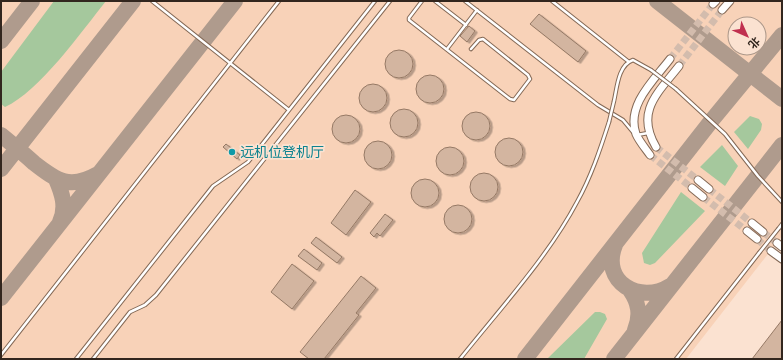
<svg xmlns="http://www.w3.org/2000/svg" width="783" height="360" font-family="Figtree,'Noto Sans SC',sans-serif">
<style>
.built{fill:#f8d2b8;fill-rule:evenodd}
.green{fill:#a5c89d}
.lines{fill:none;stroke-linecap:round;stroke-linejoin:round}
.taxiway{stroke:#af9b8d;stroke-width:16}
.building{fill:#d3b5a0;stroke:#957965;filter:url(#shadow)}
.secondary-tunnel{stroke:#d3bcad;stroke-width:7;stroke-dasharray:7 3.5;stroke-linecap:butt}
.service-casing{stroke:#846956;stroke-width:4.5}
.secondary-casing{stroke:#846956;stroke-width:9}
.service{stroke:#fff;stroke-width:2.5}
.secondary{stroke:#fff;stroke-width:7}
.service-bridge-casing{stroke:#846956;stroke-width:4.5;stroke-linecap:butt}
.service-bridge{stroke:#fff;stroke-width:2.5}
.culture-dot{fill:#0f9aa8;stroke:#fbe2d1;stroke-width:1.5}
.labels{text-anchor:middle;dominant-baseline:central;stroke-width:3.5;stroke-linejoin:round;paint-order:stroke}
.culture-label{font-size:14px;fill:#0d838f;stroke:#fbe2d1;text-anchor:start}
</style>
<defs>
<filter id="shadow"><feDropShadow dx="2.5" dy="1.5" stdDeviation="0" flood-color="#0004"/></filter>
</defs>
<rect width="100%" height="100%" fill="#fbe2d1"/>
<path class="built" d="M 1,1 L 782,1 L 782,236 L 686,359 L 1,359 ZM 735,24 L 759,24 L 759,48 L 735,48 Z"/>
<path class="green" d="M 54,1 L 106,1 C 82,31 39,92 5,107 L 1,104 L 1,72 Z
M 750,116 L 759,119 L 762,124 L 761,130 L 748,149 L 734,132 Z
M 722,145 L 738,166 L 725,186 L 700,167 Z
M 681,192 L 705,211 L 655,263 L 650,265 L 644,263 L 642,253 Z
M 595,312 L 600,312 L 605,314 L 607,319 L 584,359 L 547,359 Z"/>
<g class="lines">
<path class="taxiway" d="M 657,1 L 782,99
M 1,41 L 32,1
M 1,135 C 12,144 23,153 34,163 C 57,181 70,190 98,174
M 1,169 L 133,1
M 56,179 C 62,193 67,207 60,222
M 615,245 C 600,282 640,305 670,286
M 630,290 C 639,303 641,315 635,330
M 1,298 L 235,1
M 525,359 L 712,120 L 782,35
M 614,359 L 782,145"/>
</g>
<path class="building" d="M 539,14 L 586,51 L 578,62 L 530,24 Z
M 469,26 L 475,31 L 467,42 L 460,36 Z
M385 64a14 14 0 1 1 28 0a14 14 0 1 1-28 0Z
M416 89a14 14 0 1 1 28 0a14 14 0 1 1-28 0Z
M359 98a14 14 0 1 1 28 0a14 14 0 1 1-28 0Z
M390 123a14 14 0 1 1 28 0a14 14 0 1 1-28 0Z
M462 126a14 14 0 1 1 28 0a14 14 0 1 1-28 0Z
M332 129a14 14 0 1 1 28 0a14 14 0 1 1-28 0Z
M495 152a14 14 0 1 1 28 0a14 14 0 1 1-28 0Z
M364 155a14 14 0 1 1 28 0a14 14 0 1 1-28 0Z
M 226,144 L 240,155 L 237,159 L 223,147 Z
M436 161a14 14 0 1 1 28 0a14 14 0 1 1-28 0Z
M470 187a14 14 0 1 1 28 0a14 14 0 1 1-28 0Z
M411 193a14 14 0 1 1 28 0a14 14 0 1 1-28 0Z
M 355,190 L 371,202 L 346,235 L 331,223 Z
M444 219a14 14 0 1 1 28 0a14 14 0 1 1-28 0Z
M 385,214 L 393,220 L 380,236 L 377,233 L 374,237 L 370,233 Z
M 316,237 L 342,257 L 337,263 L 311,243 Z
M 304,249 L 322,263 L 317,270 L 298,256 Z
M 292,264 L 314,281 L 292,309 L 271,292 Z
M 361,276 L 376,288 L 356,313 L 359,315 L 324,359 L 309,359 L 300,352 Z
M 782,320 L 782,359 L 752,359 Z"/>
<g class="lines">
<path class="secondary-tunnel" d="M 670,59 L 713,4
M 679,66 L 722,10
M 656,147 L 698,180
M 650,155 L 692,188
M 709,189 L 752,223
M 703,197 L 747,231
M 763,232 L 777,243
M 757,239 L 771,251"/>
<g class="service-casing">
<path id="service" d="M 152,1 L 289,110
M 422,1 L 409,18 L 409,20 L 510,99 L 514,100 L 530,79 L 528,75 L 483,39 L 479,40 L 471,49
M 435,1 L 466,25
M 465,1 L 598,105 L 623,120 L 633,132
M 552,1 L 629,62
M 447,49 L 477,10
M 676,89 L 725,134 L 758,176 L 782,202
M 614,101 C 617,88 618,65 633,60 L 651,70
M 637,135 L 648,133
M 779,228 L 782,224
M 1,355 L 279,1
M 76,359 L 213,186 L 248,162 L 375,1
M 93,359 L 130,312 L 145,305 L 156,295 L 390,1
M 460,359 C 499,310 548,257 577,202 C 591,177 600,150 609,122
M 676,359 L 759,253"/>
</g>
<g class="secondary-casing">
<path id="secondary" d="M 713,4 L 716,1
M 722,10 L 730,1
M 656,147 C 635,111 658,93 679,66
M 650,155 C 645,148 639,141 636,134 C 626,105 654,80 670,59
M 698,180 L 709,189
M 692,188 L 703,197
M 752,223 L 763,232
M 747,231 L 757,239
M 777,243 L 782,247
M 771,251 L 782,259"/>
</g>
<use href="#service" class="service"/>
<use href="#secondary" class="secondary"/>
<g class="service-bridge-casing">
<path id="service-bridge" d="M 651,70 L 676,89
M 609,122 L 614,101
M 759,253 L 779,228"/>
</g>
<use href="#service-bridge" class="service-bridge"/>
</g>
<circle class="culture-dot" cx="232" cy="152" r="4"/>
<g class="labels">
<g class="culture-label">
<text x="240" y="152">远机位登机厅</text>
</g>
</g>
<rect width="783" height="360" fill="none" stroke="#32261e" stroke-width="4"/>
<g transform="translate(747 36) rotate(135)"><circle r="19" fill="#fbe2d1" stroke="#ab9789"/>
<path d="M0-3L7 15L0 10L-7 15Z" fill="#c0304f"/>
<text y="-6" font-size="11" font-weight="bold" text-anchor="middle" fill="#32261e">北</text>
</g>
</svg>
